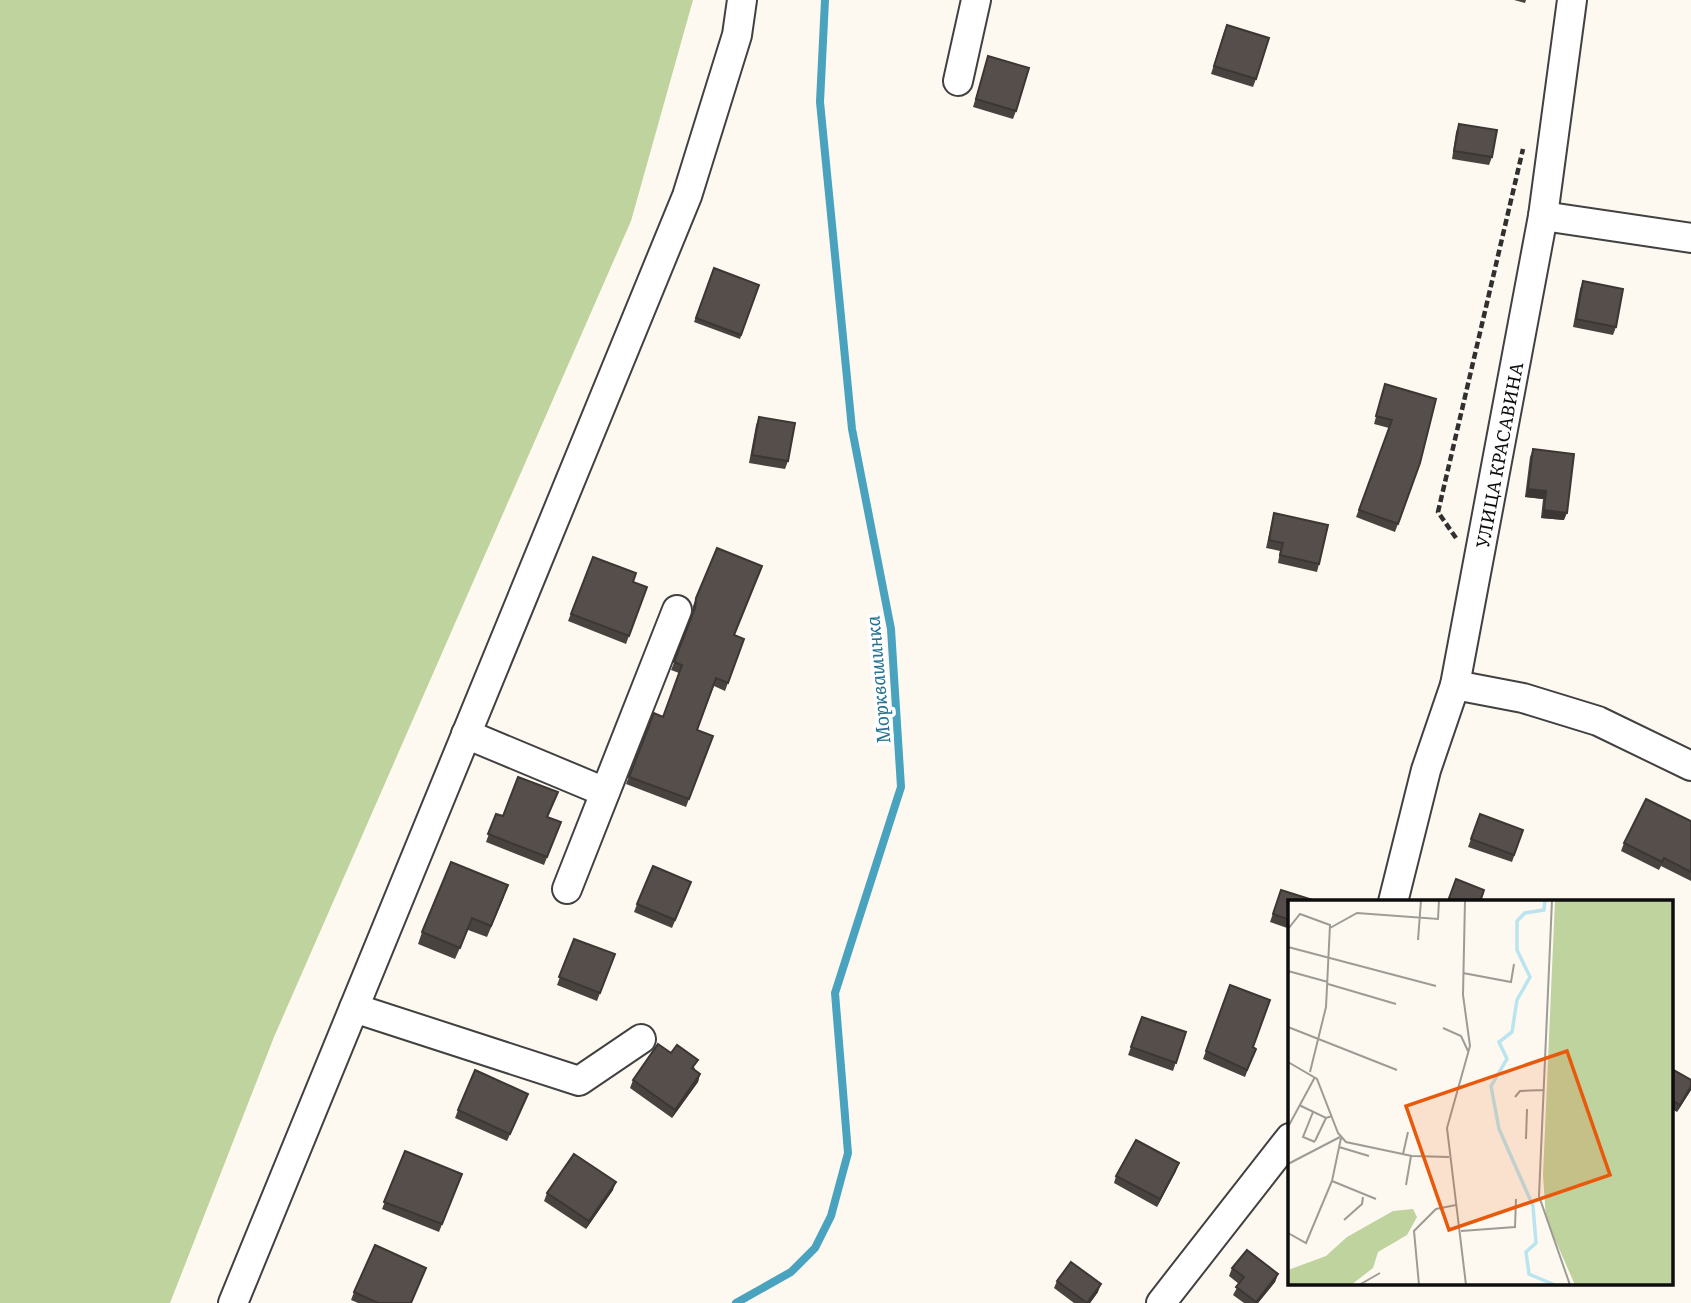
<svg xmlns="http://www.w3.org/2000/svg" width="1691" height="1303" font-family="Literata,serif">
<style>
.forest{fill:#bed39e}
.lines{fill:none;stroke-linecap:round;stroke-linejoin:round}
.stream{stroke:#49a2be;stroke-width:8}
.minor-casing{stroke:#414141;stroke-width:32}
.path{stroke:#303030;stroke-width:4.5;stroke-dasharray:7 3.5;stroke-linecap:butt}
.minor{stroke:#fff;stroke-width:28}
.wall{fill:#494340}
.shaded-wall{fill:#3c3734}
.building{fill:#554e4b;stroke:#3c3734;stroke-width:2}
.labels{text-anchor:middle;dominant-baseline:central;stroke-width:7;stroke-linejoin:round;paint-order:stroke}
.street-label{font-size:18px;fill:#0e0e0e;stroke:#fff}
.water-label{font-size:19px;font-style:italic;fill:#257392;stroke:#fff}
.inset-river{fill:none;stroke:#bae4ef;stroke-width:3.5}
.inset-road{fill:none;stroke:#9d9b96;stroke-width:2}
.view{fill:#e8590c;fill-opacity:0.15;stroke:#e8590c;stroke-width:3.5}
.inset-edge{fill:none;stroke:#0e0e0e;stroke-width:3.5}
</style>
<rect width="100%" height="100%" fill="#fdf9f0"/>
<path class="forest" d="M 0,0 L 693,0 L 631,221 L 274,1037 L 170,1303 L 0,1303 Z"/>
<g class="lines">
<path class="stream" d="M 736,1303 L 791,1272 L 815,1248 L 831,1216 L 848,1153 L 835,993 L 901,787 L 891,629 L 852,429 L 820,102 L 825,0"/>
<g class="minor-casing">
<g id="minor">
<path d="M 958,81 L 976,0"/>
<path d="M 1543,216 L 1691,238"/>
<path d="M 1455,685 L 1523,698 L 1598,721 L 1691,766"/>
<path d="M 466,734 L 605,792"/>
<path d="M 567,889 L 677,610"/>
<path id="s1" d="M 1393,902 L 1426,770 L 1455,685 L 1543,216 L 1572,0"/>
<path d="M 354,1008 L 579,1081 L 641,1039"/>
<path d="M 233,1303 L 687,196 L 737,35 L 742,0"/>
<path d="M 1161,1303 L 1290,1138"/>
</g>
</g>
<path class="path" d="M 1456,538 L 1438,512 L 1523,149"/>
<use href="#minor" class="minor"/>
</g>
<path class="wall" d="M 1514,0 L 1526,0 L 1525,3 Z
M 1224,32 L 1256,79 L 1253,87 L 1211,74 Z
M 986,64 L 1016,111 L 1013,119 L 973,107 Z
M 1459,124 L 1492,157 L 1489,165 L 1452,159 L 1456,132 Z
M 714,268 L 759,285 L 740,339 L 694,322 Z
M 1583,281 L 1616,327 L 1613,335 L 1573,327 L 1580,289 Z
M 1385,384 L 1420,463 L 1395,532 L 1356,517 L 1389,428 L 1374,424 Z
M 759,417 L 788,461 L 785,469 L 749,463 L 756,425 Z
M 1533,449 L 1564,520 L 1541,518 L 1543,499 L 1525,497 L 1530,457 Z
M 1274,513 L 1319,564 L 1317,572 L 1278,563 L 1280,551 L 1266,548 L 1272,521 Z
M 593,557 L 633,582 L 647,587 L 626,644 L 568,621 Z
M 696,598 L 734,636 L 744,639 L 725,691 L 714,686 L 697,730 L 713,736 L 686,807 L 626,784 L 654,713 L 663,717 L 679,673 L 671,670 L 693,615 L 693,606 Z
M 496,814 L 503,816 L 548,817 L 561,822 L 544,865 L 486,842 Z
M 1480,814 L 1523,830 L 1512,862 L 1468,847 Z
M 1691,821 L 1691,881 L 1661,866 L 1659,870 L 1621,851 L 1624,843 Z
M 688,890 L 672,928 L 634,912 L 637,904 Z
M 1281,890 L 1290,902 L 1290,929 L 1270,922 Z
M 504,897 L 487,937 L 468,930 L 455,959 L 418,944 L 422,932 Z
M 574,939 L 615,954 L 597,1001 L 557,985 Z
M 1230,985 L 1253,1047 L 1256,1049 L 1245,1077 L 1203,1059 Z
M 1142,1017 L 1186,1032 L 1173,1071 L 1128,1055 Z
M 671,1053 L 695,1068 L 694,1070 L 700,1074 L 698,1082 L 672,1118 L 630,1088 L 633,1080 Z
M 1672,1069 L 1691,1080 L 1691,1090 L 1677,1112 L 1672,1109 Z
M 525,1102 L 507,1141 L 455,1118 L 458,1110 Z
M 405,1151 L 462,1174 L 439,1232 L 382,1209 Z
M 1176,1171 L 1157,1207 L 1114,1183 L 1116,1176 Z
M 613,1190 L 586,1229 L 544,1201 L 547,1193 Z
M 1232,1268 L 1278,1274 L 1275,1282 L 1258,1303 L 1244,1303 L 1233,1295 L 1239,1284 L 1229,1276 Z
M 1057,1281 L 1098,1292 L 1090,1303 L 1074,1303 L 1054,1288 Z
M 354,1292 L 412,1303 L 358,1303 L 351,1300 Z"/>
<path class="shaded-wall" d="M 1528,489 L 1546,491 L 1543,499 L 1525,497 Z
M 1544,510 L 1567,513 L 1564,520 L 1541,518 Z
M 700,1074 L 698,1082 L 672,1118 L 675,1110 Z
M 1691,1086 L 1691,1090 L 1677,1112 L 1680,1105 Z
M 1179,1163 L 1176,1171 L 1157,1207 L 1160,1199 Z
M 616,1182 L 613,1190 L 586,1229 L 589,1221 Z
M 1278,1274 L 1275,1282 L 1258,1303 L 1256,1303 Z
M 1101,1284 L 1098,1292 L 1090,1303 L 1087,1303 Z"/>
<path class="building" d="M 1227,25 L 1269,38 L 1256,79 L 1214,66 Z
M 988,56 L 1029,68 L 1016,111 L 976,99 Z
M 1459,124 L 1497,130 L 1492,157 L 1454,151 Z
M 714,268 L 759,285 L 741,335 L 696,318 Z
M 1583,281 L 1623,289 L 1616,327 L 1576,319 Z
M 1385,384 L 1436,399 L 1420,463 L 1398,524 L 1359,510 L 1392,420 L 1376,416 Z
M 759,417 L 795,423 L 788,461 L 752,455 Z
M 1533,449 L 1574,454 L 1567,513 L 1544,510 L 1546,491 L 1528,489 Z
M 1274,513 L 1328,525 L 1319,564 L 1280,555 L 1283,543 L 1269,540 Z
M 717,548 L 762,566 L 734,635 L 744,639 L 728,683 L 716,678 L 697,730 L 713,736 L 689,799 L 629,777 L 654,713 L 663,717 L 682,665 L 674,662 L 695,608 L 696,598 Z
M 593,557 L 636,573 L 633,582 L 647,587 L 629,636 L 571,614 Z
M 518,777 L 558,792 L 547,817 L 561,822 L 547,857 L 488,834 L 496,814 L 503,816 Z
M 1646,799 L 1691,821 L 1691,872 L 1664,858 L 1662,862 L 1624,843 Z
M 1480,814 L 1523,830 L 1514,855 L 1471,839 Z
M 451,862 L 508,885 L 491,926 L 472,918 L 460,948 L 422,932 Z
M 653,866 L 691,882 L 675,920 L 637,904 Z
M 1456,879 L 1484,890 L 1480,902 L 1451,902 L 1448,901 Z
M 1281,890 L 1313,900 L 1312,902 L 1290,902 L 1290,920 L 1273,914 Z
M 574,939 L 615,954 L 600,993 L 559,977 Z
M 1230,985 L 1270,1000 L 1253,1047 L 1256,1049 L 1247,1070 L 1206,1051 Z
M 1142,1017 L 1186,1032 L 1176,1063 L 1131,1047 Z
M 658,1044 L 671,1053 L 677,1045 L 698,1060 L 692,1068 L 700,1074 L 675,1110 L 633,1080 Z
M 1672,1069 L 1691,1080 L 1691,1086 L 1680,1105 L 1672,1100 Z
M 475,1070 L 528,1094 L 510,1134 L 458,1110 Z
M 1136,1140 L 1179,1163 L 1160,1199 L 1116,1176 Z
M 405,1151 L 462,1174 L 442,1224 L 384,1202 Z
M 574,1154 L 616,1182 L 589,1221 L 547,1193 Z
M 375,1245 L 426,1268 L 411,1303 L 378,1303 L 354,1292 Z
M 1247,1250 L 1278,1274 L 1256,1302 L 1236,1287 L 1244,1277 L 1232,1268 Z
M 1071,1262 L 1101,1284 L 1087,1303 L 1057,1281 Z"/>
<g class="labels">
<g class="street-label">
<text stroke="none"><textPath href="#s1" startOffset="460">УЛИЦА КРАСАВИНА</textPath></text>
</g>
<g class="water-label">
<text transform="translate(877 680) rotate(-95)">Морквашинка</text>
</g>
</g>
<g transform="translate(1288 900)">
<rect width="385" height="385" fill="#fdf9f0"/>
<path d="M 267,0 L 385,0 L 385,385 L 287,385 L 258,319 L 255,275 ZM 125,309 L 129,317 L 119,335 L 90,352 L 85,368 L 63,385 L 0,385 L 0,370 L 38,356 L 59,337 L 105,311 Z" fill="#bed39e"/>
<path class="inset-river" d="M 257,0 L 256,10 L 237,13 L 229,21 L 229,50 L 242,77 L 229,100 L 224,132 L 211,142 L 219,159 L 203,186 L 211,229 L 245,306 L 248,343 L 238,352 L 241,374 L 267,385"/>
<path class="inset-road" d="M 177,0 L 175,95 L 182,146 L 159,228 L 178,385M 264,0 L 251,296 L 282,385M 42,28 L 69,13 L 150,19 L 151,0M 0,29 L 12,14 L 42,25 L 38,107 L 22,172M 130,40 L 133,0M 0,47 L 148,86M 0,71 L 40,82M 175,73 L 223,82 L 226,64M 40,84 L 108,104M 0,127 L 109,170M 155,128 L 173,136 L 180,151M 0,162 L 29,179 L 50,233 L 58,242 L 124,256 L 161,257M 227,197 L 232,191 L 255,190M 11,205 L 38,218 L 44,216M 25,212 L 15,237 L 27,242M 0,227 L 27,177M 238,239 L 239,209M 27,241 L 38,218M 51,247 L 81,256M 115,254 L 120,232M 0,264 L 52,237M 44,281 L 88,299M 118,285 L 123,256M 56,320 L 74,304 L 75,297M 173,331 L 227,327 L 228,299M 0,333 L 18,343 L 44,281 L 53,238M 71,385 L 92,373M 131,385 L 126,331 L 148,309 L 168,305"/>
<path class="view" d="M 279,151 L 322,275 L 161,330 L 118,206 Z"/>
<rect width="385" height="385" class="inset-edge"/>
</g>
</svg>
